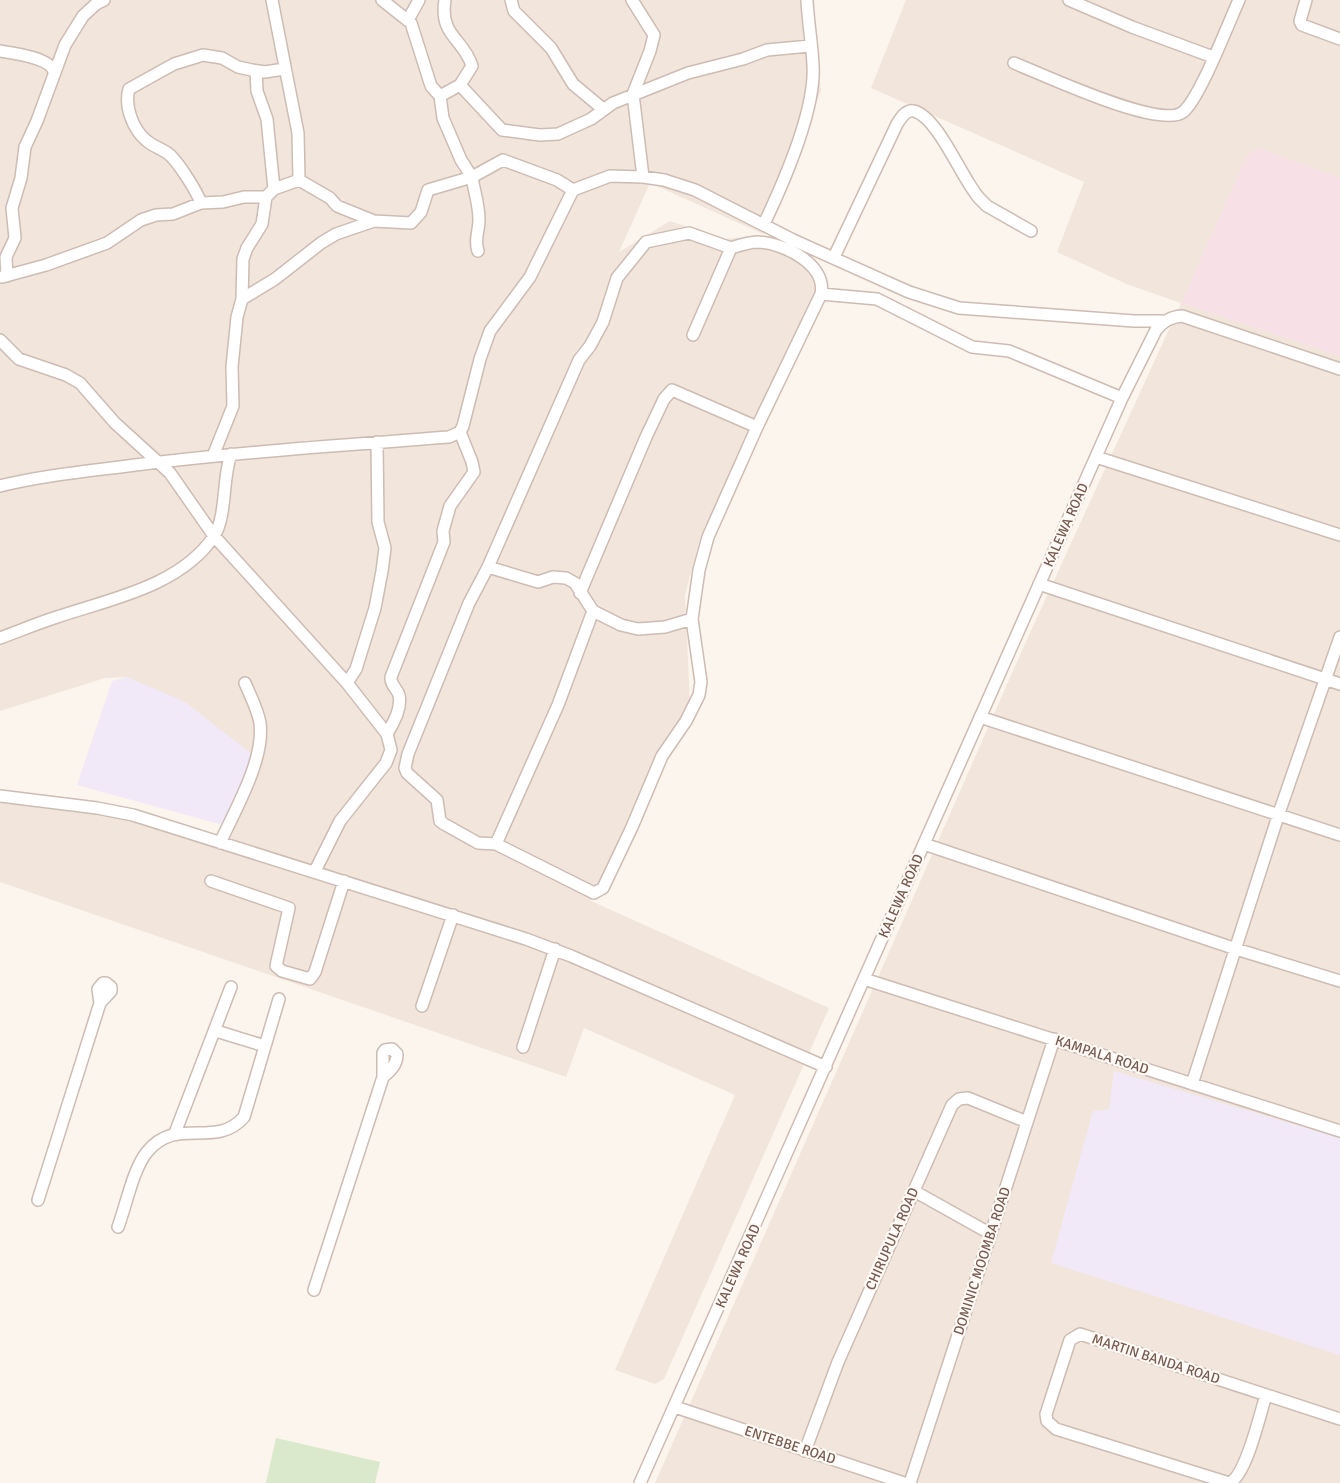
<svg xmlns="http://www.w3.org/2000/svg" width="1340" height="1483" font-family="Signika,sans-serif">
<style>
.residential{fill:#f2e6dc}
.education{fill:#f1e9f8}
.medical{fill:#f8e1e6}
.green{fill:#dae8cc}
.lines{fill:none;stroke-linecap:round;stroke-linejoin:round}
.minor-casing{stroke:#cdbcb3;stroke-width:14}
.minor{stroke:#fff;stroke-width:11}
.labels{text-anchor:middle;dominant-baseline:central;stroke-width:4.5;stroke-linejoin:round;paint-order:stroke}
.street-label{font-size:14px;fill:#755b51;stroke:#fef9f4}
</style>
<rect width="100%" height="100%" fill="#fbf5ed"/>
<path class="residential" d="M 0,0 L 812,0 L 821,91 L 763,234 L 650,183 L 619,252 L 670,221 L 723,239 L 762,236 L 809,257 L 823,278 L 760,406 L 700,538 L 685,595 L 690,704 L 654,758 L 627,832 L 632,811 L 591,901 L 829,1008 L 664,1379 L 655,1384 L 615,1370 L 735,1095 L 584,1028 L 566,1077 L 0,882 L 0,801 L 180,823 L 218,836 L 253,755 L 127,677 L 105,678 L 0,711 Z
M 906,0 L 1340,0 L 1340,1483 L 655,1483 L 1024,646 L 1181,303 L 1129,285 L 1057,252 L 1084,182 L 871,88 Z"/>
<path class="education" d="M 127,677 L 185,702 L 253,755 L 223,825 L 77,785 L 112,681 Z
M 1114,1071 L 1340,1138 L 1340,1355 L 1051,1263 L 1093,1111 L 1109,1109 Z"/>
<path class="medical" d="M 1259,148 L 1340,178 L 1340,356 L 1181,303 L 1247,155 Z"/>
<path class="green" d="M 276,1438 L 380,1462 L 375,1483 L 266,1483 Z"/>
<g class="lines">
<g class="minor-casing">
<path id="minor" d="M 272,0 L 298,133 L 299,180
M 382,0 L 411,23 L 431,86 L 440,96 L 443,118 L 461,160 L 472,177 L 503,160 L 557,180 L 573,190
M 511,0 L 514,11 L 551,48 L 573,84 L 603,109
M 632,0 L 654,35 L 650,51 L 633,94 L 643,177
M 1069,0 L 1132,27 L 1213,57
M 1306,0 L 1300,21 L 1302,25 L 1340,39
M 408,20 L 419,0
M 0,51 C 13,53 51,58 54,72
M 1014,63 C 1042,74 1160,130 1183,112 C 1200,98 1228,24 1239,0
M 256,71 L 257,91 L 267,119 L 274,189
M 460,85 L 502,130 L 540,135 L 558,134 L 591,119 L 613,103 L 688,73 L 743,59 L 767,50 L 810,46
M 440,96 L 460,85 L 472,66 C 464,39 439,36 445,0
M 201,203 C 196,190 180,165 170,155 C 163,149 154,147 147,141 C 133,130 124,106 129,89 L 174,64 L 203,55 L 222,58 L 238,67 L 252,70 L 265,72 L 284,69
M 764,224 C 783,184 816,110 813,65 C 812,43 808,22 807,0
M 834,257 L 897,124 C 900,119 906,109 914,111 C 938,117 962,179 979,198 L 987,206 L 1031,231
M 7,276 L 6,257 L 15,238 L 12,208 L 21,178 L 25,147 L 37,121 L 65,45 L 83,16 L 96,4 L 104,0
M 2,277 L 46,265 L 107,243 L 141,220 L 156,215 L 173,214 L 201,203 L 223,202 L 244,197 L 266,197
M 242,299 L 275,279 L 321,243 L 336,234 L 374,221
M 693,335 L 731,248 C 740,245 749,242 758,242 C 783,243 827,264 821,294
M 0,340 L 19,359 L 66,375 L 80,383 L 115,423 L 170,473 L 214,536 L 347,683 L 387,734 L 391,750 L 386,763 L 340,821 L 315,871
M 213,456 L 233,406 L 232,367 L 237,317 L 242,299 L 243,259 L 247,248 L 262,224 L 266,197 L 274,189 L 299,180 L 330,198 L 337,206 L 374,221 L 411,223 L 421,212 L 428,190 L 472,177 C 474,191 479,204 479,220 C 479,231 474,240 478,251
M 1096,457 L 1340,535
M 0,486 C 44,475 90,471 135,465 C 240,452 344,445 449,437 L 460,432 L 463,426 L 480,359 L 490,331 L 530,277 L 573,190 L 610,176 L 643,177 L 664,180 L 695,190 L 793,240 L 909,292 L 959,308 L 1134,321 L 1163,321
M 488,567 L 579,360 L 590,346 L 603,322 L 617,278 L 646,242 L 689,233 L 731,248
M 1039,584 L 1340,684
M 580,593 L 646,437 L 664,399 L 672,390 L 757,427
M 692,619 L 665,627 L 638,629 L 621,625 L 593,611 L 575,583 L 566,578 L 553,577 L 538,582 L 488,567 L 469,603 L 408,754 L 405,768 L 407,773 L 437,800 L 440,821 L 444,824 L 478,843 L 496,844 L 594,893 L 603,888 L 632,827 L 662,756 L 686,721 L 699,695 L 701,682 L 692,619 L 699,570 L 708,537 L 757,427 L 821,294 L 877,299 L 972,347 L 1009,351 L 1122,398
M 0,638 C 19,631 38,623 57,617 C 110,599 181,586 214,536 C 227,516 222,479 231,454
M 347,683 L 356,669 L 375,608 L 382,571 L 385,548 L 378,522 L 377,442
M 980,717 L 1340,835
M 387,734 C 393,723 402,709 399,695 C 397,688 390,685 391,677 L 444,542 L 443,531 L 450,506 L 474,472 L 472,462 L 460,432
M 0,796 L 97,808 L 133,815 L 526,939 L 571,956 L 826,1067
M 220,843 C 235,810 265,759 260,723 C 258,710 250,695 245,683
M 496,844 L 558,705 L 593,611
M 924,844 L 1236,949 L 1340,981
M 211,881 L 289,908 L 276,966 L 282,971 L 310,979 L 315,972 L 344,881
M 864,979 L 1340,1131
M 422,1006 L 453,915
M 216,1031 L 265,1046
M 523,1047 L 555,949
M 1192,1084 L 1278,816 L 1340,637
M 175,1133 L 231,987
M 914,1191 L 991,1234
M 38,1200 L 100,1003 L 111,991 L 111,987 L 106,983 L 103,983 L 98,989 L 100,1003
M 118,1227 C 126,1206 133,1169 147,1152 C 177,1115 215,1150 244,1117 L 279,999
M 314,1290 L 383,1077 L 383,1053 L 385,1050 L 392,1049 L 397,1054 C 397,1065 391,1070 383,1077
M 1266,1395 C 1260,1414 1246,1477 1229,1483 L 1056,1429 L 1047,1421 L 1046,1414 L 1070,1340 L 1080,1334 L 1340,1419
M 675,1407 L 904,1483
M 805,1451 L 838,1362 L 952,1105 L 959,1099 L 968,1098 L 1027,1122
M 640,1483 L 1122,398 L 1156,330 C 1164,321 1170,317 1182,316 L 1340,369
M 910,1483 L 1054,1039"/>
</g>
<use href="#minor" class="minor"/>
</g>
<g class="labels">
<g class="street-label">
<text transform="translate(1066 525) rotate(-66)">KALEWA ROAD</text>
<text transform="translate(901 896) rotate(-66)">KALEWA ROAD</text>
<text transform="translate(1102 1055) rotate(18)">KAMPALA ROAD</text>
<text transform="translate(892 1239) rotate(-66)">CHIRUPULA ROAD</text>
<text transform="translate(982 1261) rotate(-72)">DOMINIC MOOMBA ROAD</text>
<text transform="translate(738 1266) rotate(-66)">KALEWA ROAD</text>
<text transform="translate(1156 1359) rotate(18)">MARTIN BANDA ROAD</text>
<text transform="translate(790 1445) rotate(18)">ENTEBBE ROAD</text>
</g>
</g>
</svg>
